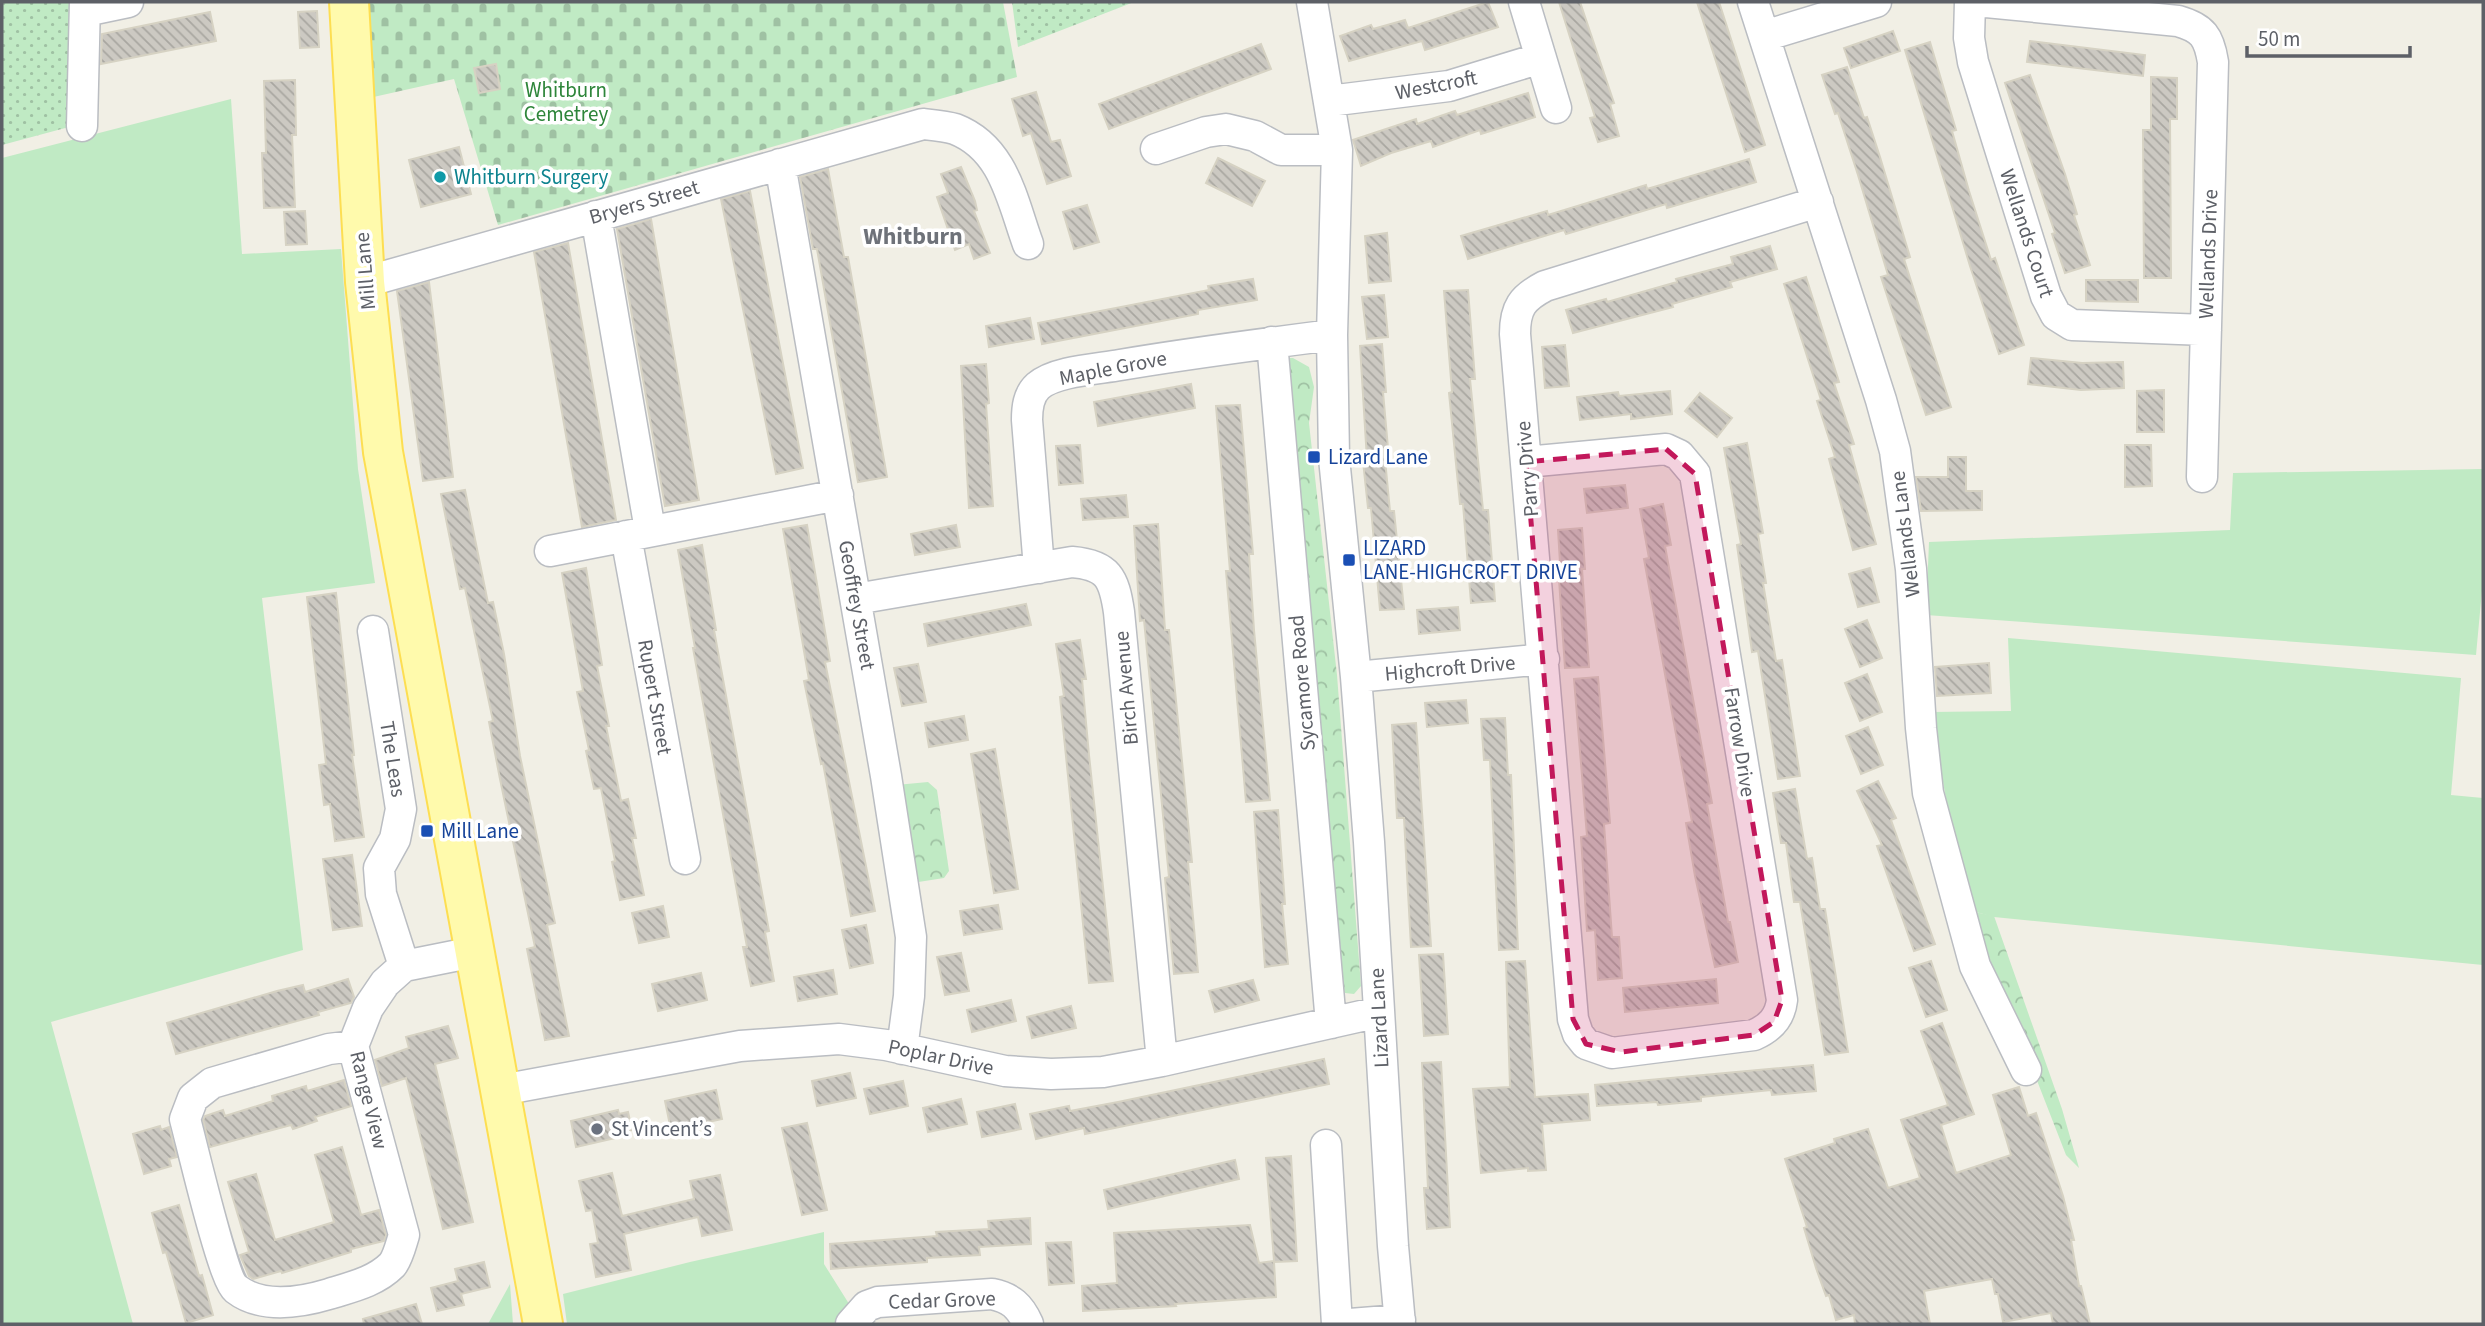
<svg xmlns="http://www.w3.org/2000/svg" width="2485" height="1326" font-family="'Source Sans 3',sans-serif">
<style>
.grass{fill:#c0eac4}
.forest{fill:url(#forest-crowns)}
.cemetery{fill:url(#cemetery-stones)}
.garden{fill:url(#garden-dots)}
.building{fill:url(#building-back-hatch);stroke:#d6d2c3;stroke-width:2}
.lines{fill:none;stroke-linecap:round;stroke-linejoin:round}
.minor-casing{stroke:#babdc2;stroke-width:33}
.major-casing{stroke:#fdde52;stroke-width:42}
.minor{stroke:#fff;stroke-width:30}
.major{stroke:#fffaac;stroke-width:38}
.marked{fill:#c2185b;fill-opacity:0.2;stroke:#c2185b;stroke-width:5;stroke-dasharray:14 9;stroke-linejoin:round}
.culture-dot{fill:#0f9aa8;stroke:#fff;stroke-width:2.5}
.transit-dot{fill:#1a4fb4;stroke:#fff;stroke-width:2.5}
.worship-dot{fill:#6b7280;stroke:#fff;stroke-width:2.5}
.labels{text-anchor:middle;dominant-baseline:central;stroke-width:7;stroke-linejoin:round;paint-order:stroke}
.street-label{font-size:21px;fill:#5d6067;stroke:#fff}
.park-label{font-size:21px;fill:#2e853a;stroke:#fff}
.culture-label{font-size:21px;fill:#0d838f;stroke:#fff;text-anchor:start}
.transit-label{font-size:21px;fill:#164399;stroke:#fff;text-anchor:start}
.worship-label{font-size:21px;fill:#5b616d;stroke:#fff;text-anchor:start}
.quarter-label{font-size:24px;font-weight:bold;fill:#6e7279;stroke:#fff}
</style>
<defs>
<pattern id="forest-crowns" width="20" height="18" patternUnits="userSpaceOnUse" patternTransform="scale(1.75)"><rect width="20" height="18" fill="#c0eac4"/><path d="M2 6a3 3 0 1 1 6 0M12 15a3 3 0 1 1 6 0" fill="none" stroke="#9fc1a3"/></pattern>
<pattern id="cemetery-stones" width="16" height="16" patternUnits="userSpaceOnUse" patternTransform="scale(1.75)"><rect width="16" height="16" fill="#c0eac4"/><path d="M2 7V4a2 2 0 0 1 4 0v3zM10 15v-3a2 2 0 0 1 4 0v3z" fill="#9fc1a3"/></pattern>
<pattern id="garden-dots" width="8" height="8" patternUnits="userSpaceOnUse" patternTransform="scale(1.75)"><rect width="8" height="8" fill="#c0eac4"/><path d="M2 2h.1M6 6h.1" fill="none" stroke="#9fc1a3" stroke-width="1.8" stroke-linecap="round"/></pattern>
<pattern id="building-back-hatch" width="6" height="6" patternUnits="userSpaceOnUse" patternTransform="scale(1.75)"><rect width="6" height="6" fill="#ccc9c2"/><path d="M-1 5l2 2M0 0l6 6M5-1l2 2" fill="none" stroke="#a9a7a1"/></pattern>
</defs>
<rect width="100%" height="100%" fill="#f1efe5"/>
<path class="grass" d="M 231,99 L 242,254 L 341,249 L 358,469 L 375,583 L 262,598 L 303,950 L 51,1022 L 133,1324 L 2,1324 L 2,158 Z
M 2483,469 L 2483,580 L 2476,655 L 1926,615 L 1929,542 L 2230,530 L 2233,473 Z
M 2008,638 L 2461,678 L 2451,795 L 2483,798 L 2483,965 L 1994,917 L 1965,909 L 1931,712 L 2011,711 Z
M 824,1232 L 824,1264 L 851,1307 L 835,1324 L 567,1324 L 563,1294 L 690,1262 Z
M 510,1284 L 513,1324 L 488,1324 Z"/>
<path class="forest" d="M 1281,358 L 1293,358 L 1309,367 L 1314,387 L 1309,423 L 1337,675 L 1361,986 L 1354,994 L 1345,993 L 1339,987 Z
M 928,782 L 937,790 L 949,871 L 944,878 L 912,883 L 896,785 Z
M 1965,910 L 1994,916 L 2062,1109 L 2079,1168 L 2066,1155 L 2029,1060 Z"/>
<path class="cemetery" d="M 363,2 L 1003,2 L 1017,77 L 498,225 L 454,79 L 369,98 Z"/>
<path class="garden" d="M 2,2 L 70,2 L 69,127 L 2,145 Z
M 1012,2 L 1134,2 L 1018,47 Z"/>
<path class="building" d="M 1488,2 L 1498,27 L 1425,50 L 1422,41 L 1349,61 L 1340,36 L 1371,25 L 1373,29 L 1405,20 L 1408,28 Z
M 1559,2 L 1580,2 L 1614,103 L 1610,104 L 1619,136 L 1598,142 L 1590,118 L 1595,117 Z
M 1697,2 L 1719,2 L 1765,145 L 1745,152 Z
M 317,11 L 319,47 L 300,48 L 298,12 Z
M 210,12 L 216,41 L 101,64 L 102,34 Z
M 1893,31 L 1900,51 L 1851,68 L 1844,48 Z
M 2030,41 L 2145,55 L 2143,76 L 2027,62 Z
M 1930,42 L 1956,130 L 1952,131 L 1969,191 L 1991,260 L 1995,258 L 2024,345 L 1999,354 L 1970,266 L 1905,50 Z
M 1261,44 L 1271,69 L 1109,129 L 1099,104 Z
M 496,64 L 500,89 L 479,93 L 474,68 Z
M 1847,67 L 1864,118 L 1867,117 L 1880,157 L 1910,257 L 1904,259 L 1951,407 L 1926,415 L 1881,277 L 1888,275 L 1858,175 L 1838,113 L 1835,114 L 1822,75 Z
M 2030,75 L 2065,174 L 2077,214 L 2074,215 L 2090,265 L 2065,273 L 2052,234 L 2055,233 L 2005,83 Z
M 2151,77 L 2177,78 L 2177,119 L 2170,119 L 2171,278 L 2144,278 L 2143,130 L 2151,130 Z
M 295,80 L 296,135 L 292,135 L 295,207 L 264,208 L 262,153 L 266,153 L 264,81 Z
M 1036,92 L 1051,142 L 1060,140 L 1071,176 L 1047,184 L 1031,133 L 1023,136 L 1012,99 Z
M 1528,93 L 1535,117 L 1481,134 L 1480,130 L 1433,147 L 1431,141 L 1391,153 L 1361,166 L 1353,140 L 1416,119 L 1417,124 L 1455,111 L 1457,115 Z
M 459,147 L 471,194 L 421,207 L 409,160 Z
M 1218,158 L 1265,181 L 1252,206 L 1206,183 Z
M 1749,159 L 1756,182 L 1667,208 L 1666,204 L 1566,234 L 1564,230 L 1468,259 L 1461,236 L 1547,211 L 1548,215 L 1646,185 L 1647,189 Z
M 961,167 L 975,201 L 977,210 L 974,211 L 990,253 L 974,259 L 969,244 L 955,250 L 937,197 L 948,193 L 941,174 Z
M 828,169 L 844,257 L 848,257 L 887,477 L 858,482 L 817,249 L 813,249 L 800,177 Z
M 750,191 L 803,468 L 776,474 L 721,199 Z
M 1087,205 L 1099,242 L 1074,249 L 1063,212 Z
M 305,211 L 307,244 L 286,245 L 284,212 Z
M 651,219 L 699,500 L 665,506 L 617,229 Z
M 1387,233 L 1391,281 L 1369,283 L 1365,236 Z
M 568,243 L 616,520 L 582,527 L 534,252 Z
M 1770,246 L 1777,269 L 1730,282 L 1732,287 L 1672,304 L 1673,307 L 1573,333 L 1566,310 L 1606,299 L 1607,302 L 1677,282 L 1676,279 L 1733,264 L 1731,257 Z
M 1806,277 L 1839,382 L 1834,383 L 1854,444 L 1849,445 L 1876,544 L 1853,550 L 1829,459 L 1835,457 L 1817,401 L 1821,400 L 1784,284 Z
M 1253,279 L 1257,300 L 1198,310 L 1198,314 L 1042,344 L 1038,323 L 1209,290 L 1208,286 Z
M 2086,280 L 2138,280 L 2138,302 L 2086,301 Z
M 429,282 L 453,477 L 423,481 L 397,291 Z
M 1468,290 L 1475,379 L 1470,379 L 1483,510 L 1488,510 L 1495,601 L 1471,603 L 1463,504 L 1460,504 L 1449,393 L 1452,392 L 1444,291 Z
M 1384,295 L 1388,337 L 1367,339 L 1362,297 Z
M 1030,318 L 1034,339 L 989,347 L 986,326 Z
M 1382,344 L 1386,392 L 1383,392 L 1388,448 L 1384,449 L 1390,511 L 1394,511 L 1404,609 L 1380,610 L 1371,508 L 1368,508 L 1363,461 L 1367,460 L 1360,346 Z
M 1565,345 L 1569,386 L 1545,388 L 1542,347 Z
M 2031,358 L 2082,363 L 2123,362 L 2124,388 L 2081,390 L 2028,384 Z
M 986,364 L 989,403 L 986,404 L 993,506 L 969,508 L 961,366 Z
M 1191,384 L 1195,408 L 1098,426 L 1094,402 Z
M 2164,390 L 2164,432 L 2137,432 L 2137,391 Z
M 1670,391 L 1672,414 L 1631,419 L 1631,414 L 1580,420 L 1577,397 L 1618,392 L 1619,396 Z
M 1700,393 L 1732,418 L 1717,437 L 1685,411 Z
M 1240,405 L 1253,554 L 1249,554 L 1254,630 L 1270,800 L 1246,802 L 1226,571 L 1230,571 L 1216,406 Z
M 1747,443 L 1763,533 L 1758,534 L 1766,583 L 1763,583 L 1776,661 L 1782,660 L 1800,776 L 1778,779 L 1758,651 L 1752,652 L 1737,545 L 1741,544 L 1724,448 Z
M 1080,445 L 1083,483 L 1059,485 L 1056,446 Z
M 2125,445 L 2151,445 L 2152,486 L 2125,487 Z
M 1948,457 L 1966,457 L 1966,491 L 1982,491 L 1982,510 L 1921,511 L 1916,477 L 1948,477 Z
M 1625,485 L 1628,508 L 1587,513 L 1584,489 Z
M 465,490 L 488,603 L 493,602 L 504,654 L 520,756 L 555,923 L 547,925 L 569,1036 L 545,1040 L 527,949 L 535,947 L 500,779 L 489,722 L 493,721 L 465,588 L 460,589 L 441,494 Z
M 1126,495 L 1128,517 L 1083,520 L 1081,499 Z
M 1663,504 L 1671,545 L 1665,546 L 1712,803 L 1707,804 L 1728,922 L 1730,922 L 1738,962 L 1715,967 L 1695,876 L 1686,823 L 1692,822 L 1644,559 L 1649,558 L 1640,509 Z
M 1158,524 L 1165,630 L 1169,630 L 1192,862 L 1188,862 L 1198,972 L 1174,974 L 1165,878 L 1169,877 L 1144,620 L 1140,621 L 1134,526 Z
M 807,525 L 830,661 L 825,662 L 875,911 L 851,916 L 823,763 L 821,764 L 804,681 L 809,680 L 783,529 Z
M 956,525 L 960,547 L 915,555 L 911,534 Z
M 1582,528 L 1585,569 L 1582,569 L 1589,667 L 1565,668 L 1559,579 L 1561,579 L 1558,530 Z
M 702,545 L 716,630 L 714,630 L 769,931 L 765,932 L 774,981 L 751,986 L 743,947 L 747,947 L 693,648 L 695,648 L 678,550 Z
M 586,568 L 602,665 L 597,666 L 609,726 L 606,726 L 621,801 L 628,799 L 636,838 L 632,838 L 644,895 L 620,900 L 612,862 L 615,861 L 601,788 L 594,789 L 586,751 L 589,750 L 577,692 L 583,691 L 562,573 Z
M 1870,568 L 1879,602 L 1858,607 L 1849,574 Z
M 336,593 L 354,755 L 352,755 L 364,837 L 335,841 L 330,804 L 324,805 L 319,765 L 326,764 L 307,597 Z
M 1026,604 L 1031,625 L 928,646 L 924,624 Z
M 1458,607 L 1460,630 L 1419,634 L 1417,610 Z
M 1867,620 L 1882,658 L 1860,667 L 1845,629 Z
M 1080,640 L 1086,679 L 1082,679 L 1089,755 L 1113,981 L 1089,983 L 1060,697 L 1064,696 L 1056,644 Z
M 1989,663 L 1991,693 L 1937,696 L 1935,667 Z
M 918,664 L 926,702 L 902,706 L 894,668 Z
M 1867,674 L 1882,712 L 1860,721 L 1845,683 Z
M 1598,677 L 1610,823 L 1604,824 L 1612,937 L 1619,937 L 1622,978 L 1598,980 L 1595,930 L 1587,931 L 1581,837 L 1587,836 L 1574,679 Z
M 1466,700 L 1468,723 L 1427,727 L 1425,703 Z
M 964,716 L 968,740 L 929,747 L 925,723 Z
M 1505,718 L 1508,775 L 1511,775 L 1518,949 L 1499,950 L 1490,760 L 1484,760 L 1481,719 Z
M 1416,723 L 1431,946 L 1411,947 L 1404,818 L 1397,818 L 1392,725 Z
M 1868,727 L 1883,765 L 1861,774 L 1846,736 Z
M 995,749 L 1018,889 L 994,893 L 971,754 Z
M 1878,781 L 1896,818 L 1891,820 L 1935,944 L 1914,951 L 1877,846 L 1882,845 L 1857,791 Z
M 1795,789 L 1807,859 L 1812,858 L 1820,909 L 1825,909 L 1848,1052 L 1825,1055 L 1800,902 L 1794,902 L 1786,843 L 1781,843 L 1773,793 Z
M 1278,810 L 1285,904 L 1282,904 L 1288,964 L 1265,967 L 1254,812 Z
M 352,855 L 362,926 L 333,930 L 323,859 Z
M 998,905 L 1002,929 L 964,935 L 960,911 Z
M 663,906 L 669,937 L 639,943 L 632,913 Z
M 866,925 L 873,963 L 850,968 L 842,930 Z
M 961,953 L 969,991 L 945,995 L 937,957 Z
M 1443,954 L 1448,1034 L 1424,1036 L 1419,955 Z
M 1525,961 L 1535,1097 L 1588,1094 L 1590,1120 L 1542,1124 L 1546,1170 L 1528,1171 L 1528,1168 L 1481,1173 L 1473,1089 L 1510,1087 L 1506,962 Z
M 1931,961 L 1947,1010 L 1926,1017 L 1909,968 Z
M 833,970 L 837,994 L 798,1001 L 794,977 Z
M 701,973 L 707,1000 L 658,1011 L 652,984 Z
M 348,979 L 354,997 L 351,1003 L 318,1012 L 319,1015 L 176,1054 L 167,1023 L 277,991 L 303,985 L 305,992 Z
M 1716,979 L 1718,1003 L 1625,1012 L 1623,988 Z
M 1253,980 L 1259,1000 L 1215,1012 L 1209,991 Z
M 1011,1000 L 1016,1021 L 972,1032 L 967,1010 Z
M 1071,1006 L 1076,1028 L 1032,1038 L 1027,1017 Z
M 1942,1023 L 1974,1114 L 1941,1125 L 1956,1173 L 2011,1155 L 1993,1095 L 2019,1087 L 2028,1116 L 2036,1113 L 2063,1196 L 2074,1240 L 2071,1240 L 2079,1286 L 2081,1286 L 2090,1324 L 2053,1324 L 2051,1313 L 2003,1322 L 1998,1294 L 1995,1294 L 1992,1279 L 1924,1291 L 1930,1324 L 1855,1324 L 1854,1315 L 1836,1320 L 1829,1295 L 1826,1296 L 1816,1268 L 1804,1228 L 1807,1227 L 1785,1159 L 1835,1143 L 1834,1139 L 1868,1129 L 1888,1188 L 1920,1178 L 1901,1120 L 1948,1105 L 1921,1031 Z
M 448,1026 L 458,1058 L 435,1064 L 473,1222 L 443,1229 L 406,1078 L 382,1086 L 375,1060 L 409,1048 L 406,1037 Z
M 1324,1059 L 1329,1084 L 1085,1134 L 1084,1128 L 1036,1139 L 1030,1114 L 1069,1106 L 1070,1111 L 1118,1102 Z
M 1441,1062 L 1450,1227 L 1427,1229 L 1424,1188 L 1428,1188 L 1422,1063 Z
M 1813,1065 L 1816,1091 L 1772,1095 L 1771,1090 L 1701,1097 L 1701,1101 L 1658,1105 L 1657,1102 L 1597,1106 L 1595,1085 Z
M 850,1073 L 856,1098 L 817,1106 L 812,1081 Z
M 344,1080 L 351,1106 L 315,1117 L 317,1121 L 293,1129 L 291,1125 L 210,1147 L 203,1120 L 205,1116 L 223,1110 L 225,1116 L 273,1101 L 272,1096 L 306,1086 L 307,1091 Z
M 903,1081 L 908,1106 L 870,1114 L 864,1089 Z
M 716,1090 L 722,1119 L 671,1130 L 665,1101 Z
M 961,1099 L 967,1124 L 928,1132 L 923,1108 Z
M 1015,1104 L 1021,1129 L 982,1137 L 977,1112 Z
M 618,1110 L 619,1114 L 628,1112 L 632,1130 L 623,1132 L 624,1136 L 576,1147 L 571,1121 Z
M 807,1123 L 827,1210 L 802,1215 L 782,1128 Z
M 160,1126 L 161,1130 L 169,1127 L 177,1157 L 169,1159 L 171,1166 L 144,1174 L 133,1134 Z
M 342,1147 L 361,1215 L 379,1210 L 386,1235 L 384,1241 L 351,1249 L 351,1252 L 282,1273 L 281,1271 L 253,1279 L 249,1276 L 240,1255 L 249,1252 L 228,1182 L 256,1174 L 275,1240 L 334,1222 L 315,1155 Z
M 1291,1156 L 1297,1261 L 1274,1262 L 1276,1297 L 1175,1304 L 1176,1306 L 1083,1311 L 1082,1286 L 1117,1283 L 1114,1233 L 1250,1225 L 1259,1263 L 1274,1261 L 1266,1158 Z
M 1235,1160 L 1239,1179 L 1108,1209 L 1104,1190 Z
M 612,1173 L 622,1216 L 694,1199 L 690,1181 L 720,1175 L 732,1230 L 702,1236 L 698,1217 L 624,1234 L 631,1270 L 596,1277 L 590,1244 L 598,1243 L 592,1210 L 586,1211 L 579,1181 Z
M 179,1205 L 199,1276 L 202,1275 L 213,1315 L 186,1323 L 166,1252 L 163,1253 L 152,1213 Z
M 1030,1218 L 1031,1244 L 979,1247 L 980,1255 L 927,1258 L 927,1262 L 831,1269 L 830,1244 L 937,1236 L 936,1232 L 989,1229 L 988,1221 Z
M 1071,1242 L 1074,1283 L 1049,1285 L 1046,1243 Z
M 484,1262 L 490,1287 L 461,1294 L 464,1305 L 437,1311 L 431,1288 L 458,1281 L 455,1269 Z
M 416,1304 L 422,1324 L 364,1324 L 363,1319 Z"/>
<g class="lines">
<g class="minor-casing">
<path id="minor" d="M 1312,2 L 1337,150 L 1332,335 L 1334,458 L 1356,677 L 1369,842 L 1393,1246 L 1400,1324
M 1524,2 L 1556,108
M 1753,2 L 1881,400 L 1895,451 L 1911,569 L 1921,728 L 1928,793 L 1975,966 L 2026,1070
M 1970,2 L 1969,38 L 1973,62 L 2046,296 L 2056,315 L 2072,325 L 2206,330
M 1986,2 L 2178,21 C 2203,28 2209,37 2213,62 L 2202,477
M 85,11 L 128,2
M 1764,36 L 1876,2
M 1329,101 L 1449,86 L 1541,58
M 82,126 L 85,2
M 1156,149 L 1206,132 L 1226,129 L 1255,136 L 1281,150 L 1337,150
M 780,164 L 886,776 L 911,937 L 909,996 L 902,1049
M 596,216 L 650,530
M 365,282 L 923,124 C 933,125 946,126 955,129 C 1004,148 1012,200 1028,244
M 1272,342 L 1331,1023
M 1526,462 L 1666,449 L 1679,455 L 1695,474 L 1782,1000 C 1780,1018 1770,1028 1754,1035 L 1612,1053 L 1586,1044 L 1578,1034 L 1573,1019 L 1515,334 C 1515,308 1522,298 1545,286 L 1818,202
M 626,536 L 685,859
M 550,551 L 838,495
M 1039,568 L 1027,420 C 1027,408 1028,395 1038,386 C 1055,371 1098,369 1120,365 C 1190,353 1261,344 1332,335
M 856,599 L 1072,562 C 1108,565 1114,578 1119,612 L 1162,1061
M 373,631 L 401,809 L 395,839 L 379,868 L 381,894 L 404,966
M 1356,677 L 1544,659
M 353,1046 L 329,1049 L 212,1083 L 193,1098 L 185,1119 C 192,1145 223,1279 236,1289 C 262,1309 299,1303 329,1294 C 351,1287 375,1282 392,1265 C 398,1258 401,1244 404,1235 L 353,1046 L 368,1008 L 385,983 L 404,966 L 474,952
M 501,1090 L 740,1046 L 839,1039 L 886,1045 L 1005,1071 L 1051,1074 L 1103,1072 L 1162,1061 L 1379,1012
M 1326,1145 L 1337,1324
M 851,1324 L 867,1306 L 878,1302 L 992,1294 C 1011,1298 1020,1306 1028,1324
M 1350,1324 L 1400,1320"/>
</g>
<g class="major-casing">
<path id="major" d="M 349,2 L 365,282 L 383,452 L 543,1324"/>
</g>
<use href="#minor" class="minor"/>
<use href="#major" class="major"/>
</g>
<path class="marked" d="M 1666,449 L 1695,474 L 1782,1000 L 1774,1022 L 1754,1035 L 1621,1052 L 1586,1044 L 1573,1019 L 1526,462 Z"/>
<circle class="culture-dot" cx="440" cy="177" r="7"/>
<g class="transit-dot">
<rect x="1307" y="450" width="14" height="14" rx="3.5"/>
<rect x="1342" y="553" width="14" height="14" rx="3.5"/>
<rect x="420" y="824" width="14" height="14" rx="3.5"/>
</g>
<circle class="worship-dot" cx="597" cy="1129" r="7"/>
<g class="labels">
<g class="street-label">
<text transform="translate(1436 85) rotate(-11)">Westcroft</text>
<text transform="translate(644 202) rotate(-16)">Bryers Street</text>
<text transform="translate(2027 233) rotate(72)">Wellands Court</text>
<text transform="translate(2208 254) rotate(-88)">Wellands Drive</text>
<text transform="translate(365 271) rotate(-95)">Mill Lane</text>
<text transform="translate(1113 368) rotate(-11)">Maple Grove</text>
<text transform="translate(1527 469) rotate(-95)">Parry Drive</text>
<text transform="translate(1905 534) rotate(-97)">Wellands Lane</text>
<text transform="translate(857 605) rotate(80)">Geoffrey Street</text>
<text transform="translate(1450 668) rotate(-5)">Highcroft Drive</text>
<text transform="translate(1302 683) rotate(-95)">Sycamore Road</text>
<text transform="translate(1126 688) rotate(-95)">Birch Avenue</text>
<text transform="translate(655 697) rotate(80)">Rupert Street</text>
<text transform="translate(1740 742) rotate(81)">Farrow Drive</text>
<text transform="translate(393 759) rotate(81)">The Leas</text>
<text transform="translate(1379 1018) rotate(-93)">Lizard Lane</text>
<text transform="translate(941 1057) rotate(12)">Poplar Drive</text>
<text transform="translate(369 1100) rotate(76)">Range View</text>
<text transform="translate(942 1300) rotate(-2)">Cedar Grove</text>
</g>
<g class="park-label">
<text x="566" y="90">Whitburn<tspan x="566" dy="24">Cemetrey</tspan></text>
</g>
<g class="culture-label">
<text x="454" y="177">Whitburn Surgery</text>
</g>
<g class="transit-label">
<text x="1328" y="457">Lizard Lane</text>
<text x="1363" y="548">LIZARD<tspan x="1363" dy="24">LANE-HIGHCROFT DRIVE</tspan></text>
<text x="441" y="831">Mill Lane</text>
</g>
<g class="worship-label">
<text x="611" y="1129">St Vincent’s</text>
</g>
<g class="quarter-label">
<text x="913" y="236">Whitburn</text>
</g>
</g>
<rect width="2485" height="1326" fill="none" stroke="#5d6067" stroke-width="7"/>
<path d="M2247 46v10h163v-10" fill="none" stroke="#5d6067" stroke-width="3.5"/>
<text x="2258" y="46" font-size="21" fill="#5d6067" stroke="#ffffff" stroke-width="5" paint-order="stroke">50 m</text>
</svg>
